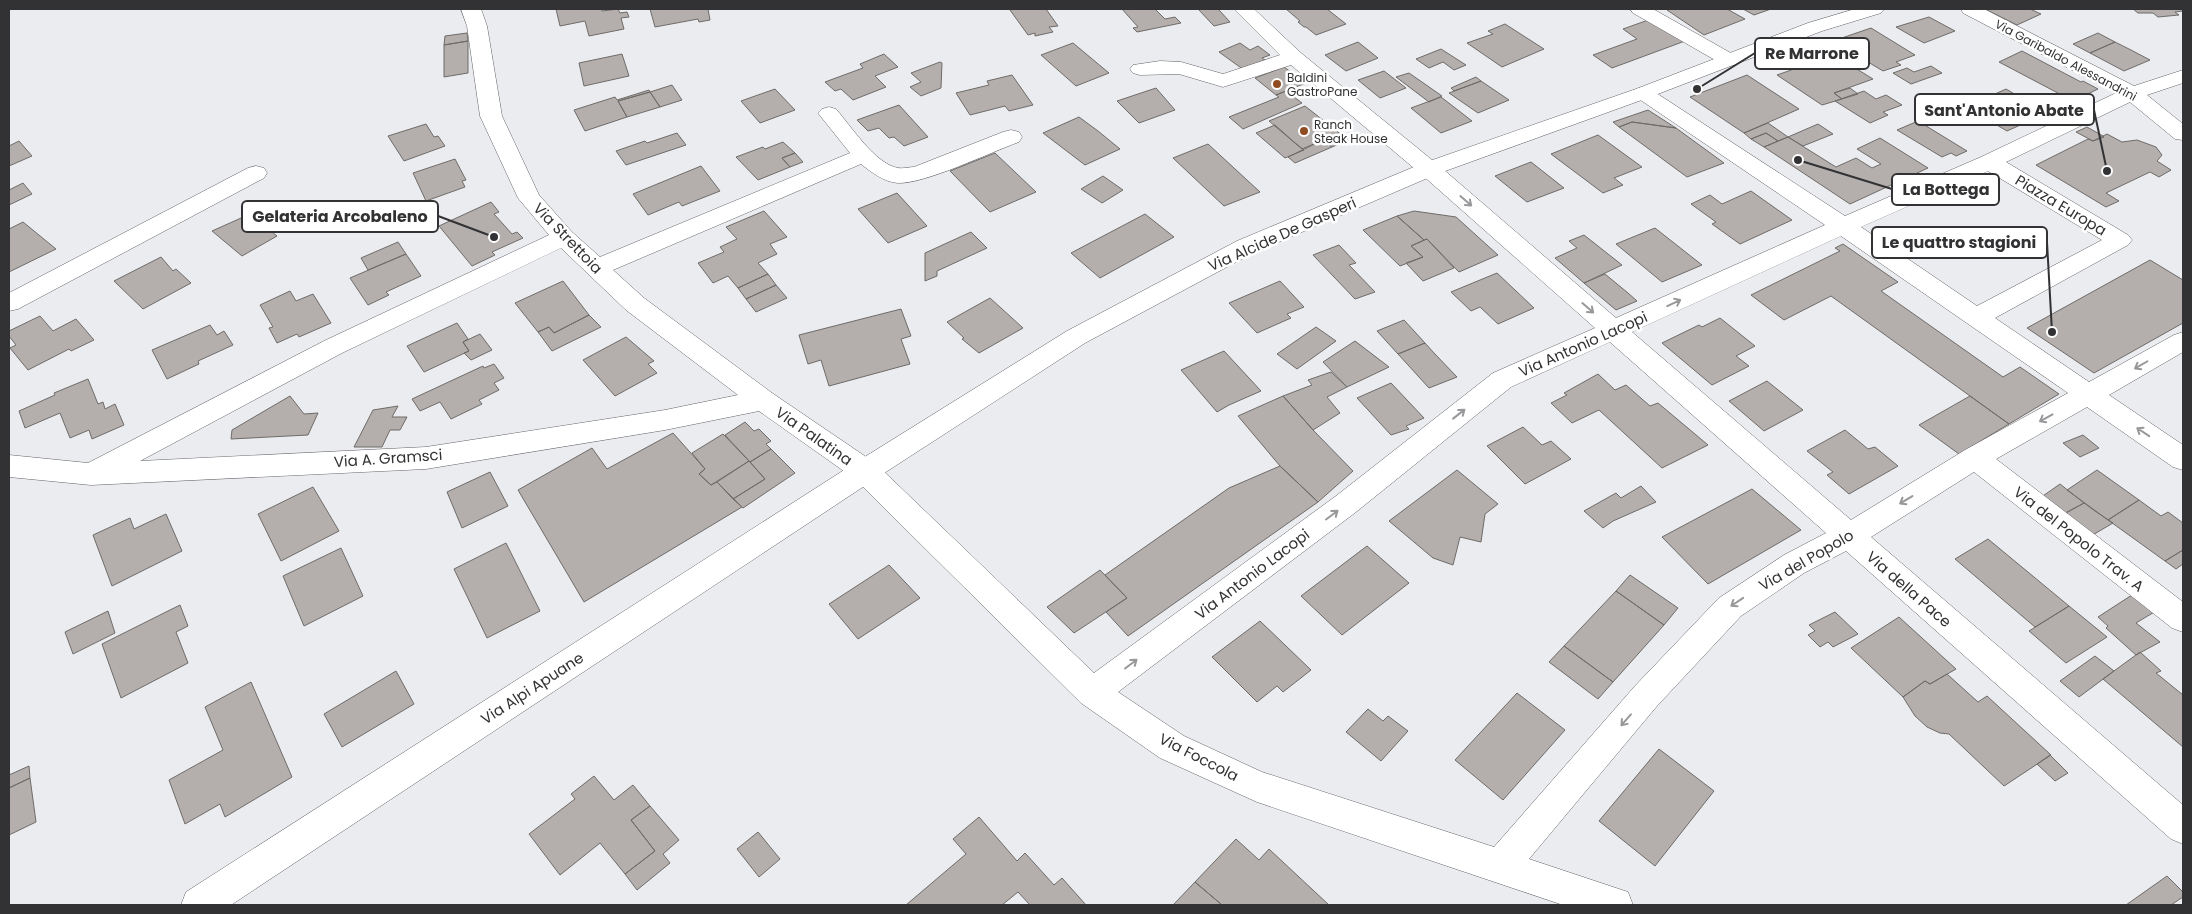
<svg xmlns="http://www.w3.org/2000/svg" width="2192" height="914" font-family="Poppins,sans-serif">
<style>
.building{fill:#b4afad;stroke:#6f6b69}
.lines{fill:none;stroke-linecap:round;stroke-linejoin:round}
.street-casing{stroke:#636468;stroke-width:1}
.secondary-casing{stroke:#636468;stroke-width:1}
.street{fill:#fff;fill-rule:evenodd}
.secondary{fill:#fff;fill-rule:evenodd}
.oneway{stroke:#98989a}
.poi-dot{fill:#904b21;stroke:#fff;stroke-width:2}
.labels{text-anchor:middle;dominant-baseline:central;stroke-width:5;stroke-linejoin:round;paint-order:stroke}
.far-street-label{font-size:12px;fill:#323234;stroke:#fff}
.far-poi-label{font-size:12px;fill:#323234;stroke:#fff;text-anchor:start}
.street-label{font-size:15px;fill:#323234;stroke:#fff}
.leader{fill:none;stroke:#323234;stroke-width:2}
.callout-dot{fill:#323234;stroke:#fff;stroke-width:2}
.callout{fill:#fff;stroke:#323234;stroke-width:2}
.callout-label{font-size:16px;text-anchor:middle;font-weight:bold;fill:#323234}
</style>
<rect width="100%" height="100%" fill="#eaecf0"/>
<path class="building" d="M 556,9 L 601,9 L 602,11 L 618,9 L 620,13 L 627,12 L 629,17 L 621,18 L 624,29 L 589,36 L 585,21 L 560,26 Z
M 650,9 L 708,9 L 710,20 L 699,22 L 698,19 L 655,27 Z
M 1016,9 L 1046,9 L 1058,26 L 1049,27 L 1053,32 L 1035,36 L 1035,33 L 1028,35 L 1010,10 Z
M 1122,9 L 1155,9 L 1165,19 L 1175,17 L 1181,23 L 1137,32 L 1133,28 L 1138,27 Z
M 1198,9 L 1222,9 L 1219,10 L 1230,22 L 1214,26 Z
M 1286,9 L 1327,9 L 1346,24 L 1316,35 L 1306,27 L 1304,27 L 1298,22 L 1300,21 Z
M 1671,9 L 1727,9 L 1745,19 L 1704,35 L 1667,10 Z
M 1743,9 L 1771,9 L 1754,15 Z
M 1985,9 L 2030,9 L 2041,14 L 2017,25 Z
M 2133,9 L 2183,9 L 2183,11 L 2175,12 L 2179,15 L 2158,17 L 2153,13 L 2138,13 Z
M 1929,17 L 1955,31 L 1924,43 L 1896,27 Z
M 1651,19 L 1685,41 L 1612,68 L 1593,55 L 1637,39 L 1623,29 Z
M 1505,24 L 1544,49 L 1502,67 L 1467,43 L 1493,34 L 1488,31 Z
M 1871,28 L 1915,55 L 1896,62 L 1901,65 L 1883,71 L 1833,41 Z
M 467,33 L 468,41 L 444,45 L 445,36 Z
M 2098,33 L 2115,42 L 2090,53 L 2073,44 Z
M 468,41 L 468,73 L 444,77 L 444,45 Z
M 1358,42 L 1378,58 L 1346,71 L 1325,55 Z
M 2115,42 L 2131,50 L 2150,60 L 2124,71 L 2090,53 Z
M 1073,43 L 1109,73 L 1076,86 L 1041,55 Z
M 1240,43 L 1250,50 L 1258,46 L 1270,55 L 1262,58 L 1265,60 L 1244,70 L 1219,52 Z
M 1441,49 L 1466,65 L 1454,70 L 1443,62 L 1429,68 L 1416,59 Z
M 2022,51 L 2081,82 L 2083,81 L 2098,89 L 2073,101 L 1999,62 Z
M 622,54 L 629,76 L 584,86 L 579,63 Z
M 884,54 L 898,67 L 875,76 L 886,87 L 853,100 L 841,89 L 835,91 L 825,82 L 863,68 L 860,64 Z
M 1834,55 L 1873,79 L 1834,93 L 1842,99 L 1822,105 L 1777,75 Z
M 940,62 L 942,63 L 941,88 L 921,96 L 910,87 L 921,82 L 911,73 Z
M 1931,66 L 1942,73 L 1911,84 L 1893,73 L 1907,68 L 1914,72 Z
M 1284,67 L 1306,83 L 1276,95 L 1255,78 Z
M 1384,71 L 1406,88 L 1380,98 L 1358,80 Z
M 1409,73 L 1442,96 L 1429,102 L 1396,77 Z
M 1012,75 L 1033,105 L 1009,111 L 1005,106 L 970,115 L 956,93 L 989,85 L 987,81 Z
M 1747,75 L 1799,109 L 1744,133 L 1690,97 Z
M 1476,77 L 1481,81 L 1454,91 L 1451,88 Z
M 1481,81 L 1509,100 L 1478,113 L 1449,93 Z
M 672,85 L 682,100 L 660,107 L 650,92 Z
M 1156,88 L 1175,110 L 1139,123 L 1117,101 Z
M 1850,88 L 1858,94 L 1842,99 L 1834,93 Z
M 775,89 L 795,110 L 760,123 L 741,101 Z
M 2006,89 L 2047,113 L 2007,131 L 1966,107 Z
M 649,90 L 650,92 L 618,101 L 627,117 L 585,131 L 574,110 L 615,97 L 617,100 Z
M 1286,91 L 1302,103 L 1243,129 L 1229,117 L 1279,97 L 1276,95 Z
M 1864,91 L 1876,99 L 1886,95 L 1902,105 L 1883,112 L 1888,115 L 1870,123 L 1835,101 Z
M 650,92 L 660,107 L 627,117 L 618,101 Z
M 1441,97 L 1472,121 L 1441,133 L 1411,108 Z
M 899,105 L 928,137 L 904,146 L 894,137 L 889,138 L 879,128 L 868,131 L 857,120 Z
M 1305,106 L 1348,140 L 1332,147 L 1323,140 L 1302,149 L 1269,121 Z
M 1648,110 L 1676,128 L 1632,122 L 1619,127 L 1613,122 Z
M 1079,117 L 1098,131 L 1120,149 L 1085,165 L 1043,133 Z
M 1918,121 L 1967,151 L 1956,156 L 1951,153 L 1942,157 L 1897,130 Z
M 1632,122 L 1676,128 L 1724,163 L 1687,177 L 1619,127 Z
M 1768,123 L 1788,137 L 1778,141 L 1766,133 L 1751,139 L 1744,133 Z
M 426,124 L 434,137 L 438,136 L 445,146 L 404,161 L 388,136 Z
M 1818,124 L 1833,134 L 1803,146 L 1788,137 Z
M 1275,125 L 1294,142 L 1304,150 L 1285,158 L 1256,133 Z
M 2087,127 L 2103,136 L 2104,137 L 2093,141 L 2076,132 Z
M 677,133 L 686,145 L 626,165 L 616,151 L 645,141 L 647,143 Z
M 1766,133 L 1778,141 L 1764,147 L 1751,139 Z
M 2107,134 L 2122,142 L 2137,140 L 2156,147 L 2162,155 L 2157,161 L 2171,170 L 2159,177 L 2150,172 L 2106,193 L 2119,201 L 2106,207 L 2036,165 L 2088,139 L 2093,141 Z
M 1598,135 L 1642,167 L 1614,178 L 1623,185 L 1603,193 L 1551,154 Z
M 1788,137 L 1836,167 L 1856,158 L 1872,168 L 1881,164 L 1857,149 L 1880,138 L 1928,168 L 1850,204 L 1764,147 Z
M 1323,140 L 1332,147 L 1295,163 L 1288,157 Z
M 19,141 L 32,156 L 9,166 L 9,146 Z
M 783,142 L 795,153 L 782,158 L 790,167 L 758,180 L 736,157 L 763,147 L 765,149 Z
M 1208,144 L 1260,192 L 1224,206 L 1173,158 Z
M 795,153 L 803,162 L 790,167 L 782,158 Z
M 995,153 L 1036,192 L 990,212 L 950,171 Z
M 455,159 L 466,180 L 462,181 L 465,187 L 426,201 L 413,173 Z
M 1531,162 L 1564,188 L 1527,202 L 1495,176 Z
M 701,166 L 720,191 L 682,206 L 679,202 L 648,215 L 633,194 Z
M 1103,176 L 1123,190 L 1102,203 L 1081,189 Z
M 23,183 L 32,194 L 9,205 L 9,190 Z
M 1751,191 L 1792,220 L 1740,244 L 1712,224 L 1716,222 L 1691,204 L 1710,195 L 1722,204 Z
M 897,193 L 927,226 L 888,243 L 858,209 Z
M 491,202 L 499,212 L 494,214 L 512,234 L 517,232 L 523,238 L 492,252 L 495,255 L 472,266 L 439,226 Z
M 764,211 L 787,237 L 770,244 L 777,254 L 758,263 L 768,274 L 738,288 L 728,276 L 713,283 L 698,263 L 724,252 L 720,247 L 737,239 L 726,227 Z
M 1414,211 L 1456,217 L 1498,255 L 1459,272 L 1427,239 L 1424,240 L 1397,216 Z
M 250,214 L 277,236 L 242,256 L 212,231 Z
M 1145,214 L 1174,237 L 1100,278 L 1071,253 Z
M 1397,216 L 1424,240 L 1411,246 L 1423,257 L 1400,266 L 1363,230 Z
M 23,222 L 56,249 L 9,272 L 9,229 Z
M 1655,228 L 1702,265 L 1662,282 L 1616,244 Z
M 971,232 L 987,248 L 937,271 L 937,276 L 925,281 L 925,253 Z
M 1584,235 L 1622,265 L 1584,283 L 1555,258 L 1577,248 L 1569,241 Z
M 1427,239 L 1454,268 L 1423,281 L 1406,263 L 1423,257 L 1411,246 Z
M 398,242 L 406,254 L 368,270 L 361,258 Z
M 1843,244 L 1898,282 L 1881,291 L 2003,377 L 2020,367 L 2059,394 L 2009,424 L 1831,296 L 1784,320 L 1751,295 L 1840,251 L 1835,248 Z
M 1339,245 L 1356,263 L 1349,265 L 1375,292 L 1355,299 L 1313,255 Z
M 406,254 L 421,276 L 386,292 L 389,295 L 368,305 L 350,278 Z
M 161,257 L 173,271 L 176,269 L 191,283 L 143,309 L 114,281 Z
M 2150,260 L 2183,280 L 2183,323 L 2094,373 L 2027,328 Z
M 1497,273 L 1534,308 L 1498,324 L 1480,307 L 1471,311 L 1451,292 Z
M 768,274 L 776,285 L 746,299 L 738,288 Z
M 1605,274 L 1628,293 L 1637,301 L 1616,310 L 1584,283 Z
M 563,281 L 589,315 L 554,333 L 549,327 L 538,332 L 515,303 Z
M 1280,281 L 1304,307 L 1287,314 L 1291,318 L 1257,333 L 1229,303 Z
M 776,285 L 787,298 L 756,312 L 746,299 Z
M 290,291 L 296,301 L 313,294 L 331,323 L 299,337 L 297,334 L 277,343 L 269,328 L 273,327 L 260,305 Z
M 990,298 L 1023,328 L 979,353 L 962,339 L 964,338 L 947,322 Z
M 901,309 L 911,336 L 901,339 L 910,364 L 829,386 L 821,360 L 808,364 L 799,335 Z
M 589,315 L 601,327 L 552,351 L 538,332 L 549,327 L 554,333 Z
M 40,316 L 53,331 L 76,319 L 94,340 L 71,351 L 69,349 L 28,370 L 10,348 L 16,345 L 9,336 L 9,331 Z
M 1720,318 L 1755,346 L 1736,356 L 1749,366 L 1712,385 L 1662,343 L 1699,325 L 1702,327 Z
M 1404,320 L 1425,343 L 1398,354 L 1377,331 Z
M 457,323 L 468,339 L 463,342 L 469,351 L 424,372 L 407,346 Z
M 210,325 L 217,335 L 224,331 L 233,345 L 198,361 L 199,364 L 167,379 L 152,350 Z
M 1316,327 L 1336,341 L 1297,369 L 1277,354 Z
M 480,334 L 492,350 L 471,360 L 464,353 L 469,351 L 463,342 Z
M 626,337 L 654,361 L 648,364 L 657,373 L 615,396 L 583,360 Z
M 1355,341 L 1389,367 L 1347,387 L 1323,362 Z
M 1425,343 L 1434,353 L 1457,377 L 1429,388 L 1398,354 Z
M 1224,351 L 1261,391 L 1229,405 L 1217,412 L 1181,370 Z
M 494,364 L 504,378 L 494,383 L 499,390 L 479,400 L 482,404 L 451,419 L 440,402 L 420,411 L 412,399 L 483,366 L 484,368 Z
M 1331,372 L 1347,387 L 1327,397 L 1340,413 L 1313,430 L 1283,396 L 1312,385 L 1308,380 Z
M 1598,374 L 1615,390 L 1626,385 L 1650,406 L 1658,403 L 1708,445 L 1662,468 L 1599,410 L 1572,423 L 1551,403 L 1567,395 L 1564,393 Z
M 88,379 L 98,404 L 103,402 L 105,409 L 115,404 L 124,425 L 92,439 L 89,430 L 70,438 L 60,413 L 25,428 L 19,411 L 55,395 L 54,393 Z
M 1767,381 L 1803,410 L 1764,431 L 1729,401 Z
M 1391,383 L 1424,418 L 1406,426 L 1409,429 L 1391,435 L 1357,398 Z
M 290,396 L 304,414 L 318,413 L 308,435 L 231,439 L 232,430 Z
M 1283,396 L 1313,430 L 1353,471 L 1318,502 L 1280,466 L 1238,416 Z
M 1970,396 L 2009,424 L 1959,454 L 1919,425 Z
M 398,406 L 392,417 L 407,417 L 400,430 L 390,430 L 382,447 L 354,447 L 373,410 Z
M 745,422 L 754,431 L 759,429 L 771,441 L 766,444 L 771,449 L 750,462 L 725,435 Z
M 1523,427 L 1542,445 L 1551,441 L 1571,459 L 1525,484 L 1487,446 Z
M 1845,430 L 1868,449 L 1875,447 L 1898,466 L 1849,494 L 1827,475 L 1833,472 L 1807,451 Z
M 673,433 L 705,469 L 699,474 L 711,485 L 717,482 L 742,507 L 584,602 L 518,490 L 592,448 L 607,469 Z
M 723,434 L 749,461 L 711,485 L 699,474 L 705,469 L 692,453 Z
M 2083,435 L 2099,448 L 2080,457 L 2063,443 Z
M 771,449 L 795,473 L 743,508 L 733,499 L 765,479 L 750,462 Z
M 749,461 L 765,479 L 733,499 L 717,482 Z
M 1280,466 L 1318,502 L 1128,636 L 1106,612 L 1127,598 L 1105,575 L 1229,488 Z
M 1457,470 L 1498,504 L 1485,514 L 1481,542 L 1460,537 L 1453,565 L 1433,558 L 1389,521 Z
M 2097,470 L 2139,500 L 2108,520 L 2067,490 Z
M 490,472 L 508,506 L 462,528 L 447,492 Z
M 2060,484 L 2084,503 L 2062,515 L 2040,498 Z
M 1641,486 L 1656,502 L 1613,521 L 1603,528 L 1584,511 L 1616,493 L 1621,498 Z
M 313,487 L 339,531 L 281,561 L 258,514 Z
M 1752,489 L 1801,530 L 1708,584 L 1662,537 Z
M 2139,500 L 2161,516 L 2168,512 L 2183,523 L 2183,550 L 2165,561 L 2108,520 Z
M 2084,503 L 2095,511 L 2113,523 L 2091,536 L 2062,515 Z
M 166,514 L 182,551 L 112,586 L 93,535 L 130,518 L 134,529 Z
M 1988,539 L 2069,606 L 2035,627 L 1955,559 Z
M 506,543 L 540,611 L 487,638 L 454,569 Z
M 1367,546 L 1409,583 L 1342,635 L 1301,596 Z
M 341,548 L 363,596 L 304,626 L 283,576 Z
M 2183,550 L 2183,564 L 2176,569 L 2165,561 Z
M 889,565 L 920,598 L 858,639 L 829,604 Z
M 1100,570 L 1127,598 L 1074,633 L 1047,607 Z
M 1630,575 L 1678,608 L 1664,625 L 1616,591 Z
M 1616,591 L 1664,625 L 1613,682 L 1564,646 Z
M 2135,593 L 2156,611 L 2136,623 L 2160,642 L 2136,655 L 2106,628 L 2108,626 L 2098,617 Z
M 180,605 L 188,626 L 176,632 L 188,663 L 121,698 L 102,644 Z
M 2069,606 L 2107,637 L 2066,663 L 2029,631 Z
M 108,611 L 115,633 L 73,654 L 65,632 Z
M 1835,612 L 1858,634 L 1833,647 L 1828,642 L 1820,647 L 1808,635 L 1815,631 L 1809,625 Z
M 1899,617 L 1956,669 L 1930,684 L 1925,681 L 1903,697 L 1851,648 Z
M 1260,621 L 1311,670 L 1283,692 L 1277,686 L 1257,702 L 1212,657 Z
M 1564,646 L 1613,682 L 1598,699 L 1549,662 Z
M 2140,652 L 2161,671 L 2156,673 L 2183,695 L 2183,747 L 2103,679 Z
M 2095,656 L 2114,671 L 2079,697 L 2060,681 Z
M 396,671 L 414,704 L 342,747 L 324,714 Z
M 1947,674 L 1978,702 L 1987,696 L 2051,755 L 2004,786 L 1949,734 L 1940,733 L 1927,727 L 1915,716 L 1903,697 L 1925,681 L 1930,684 Z
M 251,682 L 292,777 L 225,817 L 220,804 L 185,824 L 169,780 L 223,750 L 205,707 Z
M 1517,693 L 1565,730 L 1503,800 L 1455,760 Z
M 1368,709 L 1383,721 L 1388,716 L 1408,731 L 1381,761 L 1346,732 Z
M 1659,749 L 1714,791 L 1655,866 L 1599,821 Z
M 2050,755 L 2068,773 L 2055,781 L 2037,764 Z
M 29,766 L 30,778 L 9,788 L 9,775 Z
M 594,776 L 614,800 L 633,785 L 650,806 L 631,820 L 655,851 L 625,874 L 600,843 L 560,875 L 529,834 L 575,799 L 571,794 Z
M 30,778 L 36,822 L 9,835 L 9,788 Z
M 650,806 L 679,840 L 663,854 L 670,863 L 637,890 L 625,874 L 655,851 L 631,820 Z
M 979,817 L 1017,861 L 1025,853 L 1054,885 L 1062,878 L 1086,905 L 1030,905 L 1018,892 L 1002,905 L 906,905 L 966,854 L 953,839 Z
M 758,832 L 780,859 L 759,877 L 737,849 Z
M 1236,839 L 1259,860 L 1269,849 L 1329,905 L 1222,905 L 1195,882 Z
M 2167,876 L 2183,892 L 2183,897 L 2171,905 L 2126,905 Z
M 1195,882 L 1222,905 L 1173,905 Z"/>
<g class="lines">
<g class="street-casing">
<path id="street" d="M 461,9 L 481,9 L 487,26 L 502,116 L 539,195 L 572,232 L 600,257 L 850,153 L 818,113 L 822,109 L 829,107 L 836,109 C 851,126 875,164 898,168 C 903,169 909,167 914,167 L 1003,132 L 1011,130 L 1019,132 L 1022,137 L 1019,142 C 991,152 925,184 898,183 C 884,182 871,172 861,164 L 613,270 L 644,298 L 772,393 L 875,463 L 1094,673 L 1336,496 L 1493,373 L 1595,328 L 1421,174 L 1291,65 L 1223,87 L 1179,74 L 1140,75 L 1133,73 L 1130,69 L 1133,65 L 1160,61 L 1181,62 L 1223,74 L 1280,55 L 1234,9 L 1254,9 L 1301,53 L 1437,164 L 1616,318 L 1825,225 L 1636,97 L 1633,93 L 1636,89 L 1643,87 L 1650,89 L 1845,216 L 1981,157 L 2116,93 L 1963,13 L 1961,9 L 1984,9 L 2134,86 L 2183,70 L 2183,83 L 2147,95 L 2183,124 L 2183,140 L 2175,139 L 2130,102 L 2006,162 L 2128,235 L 2132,240 L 2128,245 L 1995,318 L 2089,382 L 2174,335 L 2183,332 L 2183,352 L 2109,395 L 2183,445 L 2183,470 L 2173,467 L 2087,407 L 1996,459 L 2183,602 L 2183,632 L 2172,628 L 1974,472 L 1871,537 L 2183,805 L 2183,844 L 2171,839 L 1846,551 L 1804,573 L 1741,616 L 1657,706 L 1529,859 L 1628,892 L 1633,905 L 1563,905 L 1257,802 L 1160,758 L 1081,703 L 855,479 L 759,411 L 665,430 L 426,469 L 91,485 L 9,477 L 9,455 L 88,463 L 324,341 L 549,235 L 518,198 L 480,116 L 467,26 ZM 1988,171 L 2102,240 L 1977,306 L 1861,227 ZM 1841,236 L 2068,393 L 1965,450 L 1851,520 L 1632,332 ZM 561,248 L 626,310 L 738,395 L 665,410 L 426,447 L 140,461 L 342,353 ZM 1610,342 L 1826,533 L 1784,555 L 1719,598 L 1635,686 L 1494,847 L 1262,772 L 1184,736 L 1118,692 L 1356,512 L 1511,387 Z
M 1630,9 L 1653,9 L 1736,56 L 1739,60 L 1736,64 L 1729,66 L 1722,64 L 1633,13 Z
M 256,166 L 264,168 L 267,173 L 264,178 L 18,309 L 9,311 L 9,293 L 248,168 Z"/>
</g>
<g class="secondary-casing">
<path id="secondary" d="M 1855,9 L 1884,9 L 1881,13 L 1822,31 L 1650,97 L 1437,174 L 1253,253 L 1085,343 L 875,479 L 231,905 L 181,905 L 186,892 L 855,463 L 1067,331 L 1237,241 L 1421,164 L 1636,89 L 1808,23 Z"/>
</g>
<use href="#street" class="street"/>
<use href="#secondary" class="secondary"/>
</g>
<defs><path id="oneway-shaft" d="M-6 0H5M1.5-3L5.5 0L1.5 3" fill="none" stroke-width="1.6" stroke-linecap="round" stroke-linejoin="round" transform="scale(1.25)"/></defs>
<g class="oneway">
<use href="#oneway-shaft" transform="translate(1466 201) rotate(41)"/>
<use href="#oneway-shaft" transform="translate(1674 303) rotate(-25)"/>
<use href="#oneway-shaft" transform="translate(1588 308) rotate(41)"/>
<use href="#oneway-shaft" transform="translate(2141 365) rotate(150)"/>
<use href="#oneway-shaft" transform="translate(1459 414) rotate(-38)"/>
<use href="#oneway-shaft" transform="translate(2046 418) rotate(151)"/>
<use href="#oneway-shaft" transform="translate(2143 432) rotate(-146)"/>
<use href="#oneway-shaft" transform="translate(1906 500) rotate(149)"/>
<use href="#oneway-shaft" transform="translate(1332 515) rotate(-37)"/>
<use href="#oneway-shaft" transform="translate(1737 602) rotate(146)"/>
<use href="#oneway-shaft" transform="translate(1131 664) rotate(-37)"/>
<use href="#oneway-shaft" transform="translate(1626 720) rotate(131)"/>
</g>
<g class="poi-dot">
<circle cx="1277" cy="84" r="5"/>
<circle cx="1304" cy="131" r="5"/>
</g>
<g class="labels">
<g class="far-street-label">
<text transform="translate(2066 60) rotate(28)">Via Garibaldo Alessandrini</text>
</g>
<g class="far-poi-label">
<text x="1287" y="77">Baldini<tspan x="1287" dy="14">GastroPane</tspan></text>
<text x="1314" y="124">Ranch<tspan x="1314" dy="14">Steak House</tspan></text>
</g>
<g class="street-label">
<text transform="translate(2061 205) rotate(31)">Piazza Europa</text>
<text transform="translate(1282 234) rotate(-24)">Via Alcide De Gasperi</text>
<text transform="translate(568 238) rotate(46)">Via Strettoia</text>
<text transform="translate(1583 344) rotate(-24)">Via Antonio Lacopi</text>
<text transform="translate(814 436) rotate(35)">Via Palatina</text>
<text transform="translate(388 458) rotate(-4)">Via A. Gramsci</text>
<text transform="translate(2079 539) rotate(38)">Via del Popolo Trav. A</text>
<text transform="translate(1806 560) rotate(-30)">Via del Popolo</text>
<text transform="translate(1252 574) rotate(-37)">Via Antonio Lacopi</text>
<text transform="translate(1909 589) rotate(41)">Via della Pace</text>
<text transform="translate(532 688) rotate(-33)">Via Alpi Apuane</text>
<text transform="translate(1199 757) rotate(27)">Via Foccola</text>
</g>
</g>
<path class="leader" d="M1697 89L1755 53M2107 171L2094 110M1798 160L1892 189M494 237L438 216M2052 332L2047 242"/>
<g class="callout-dot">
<circle cx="1697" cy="89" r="5"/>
<circle cx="2107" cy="171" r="5"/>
<circle cx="1798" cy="160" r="5"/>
<circle cx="494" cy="237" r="5"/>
<circle cx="2052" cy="332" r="5"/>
</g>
<g class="callout">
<rect x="1755" y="38" width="114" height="31" rx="5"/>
<rect x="1915" y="94" width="179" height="31" rx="5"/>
<rect x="1892" y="174" width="107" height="31" rx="5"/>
<rect x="242" y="201" width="196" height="31" rx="5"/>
<rect x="1872" y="227" width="175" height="31" rx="5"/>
</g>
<g class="callout-label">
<text x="1812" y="59">Re Marrone</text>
<text x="2004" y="116">Sant'Antonio Abate</text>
<text x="1946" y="195">La Bottega</text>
<text x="340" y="222">Gelateria Arcobaleno</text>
<text x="1959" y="248">Le quattro stagioni</text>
</g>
<rect width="2192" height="914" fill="none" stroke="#323234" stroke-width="20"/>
</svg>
